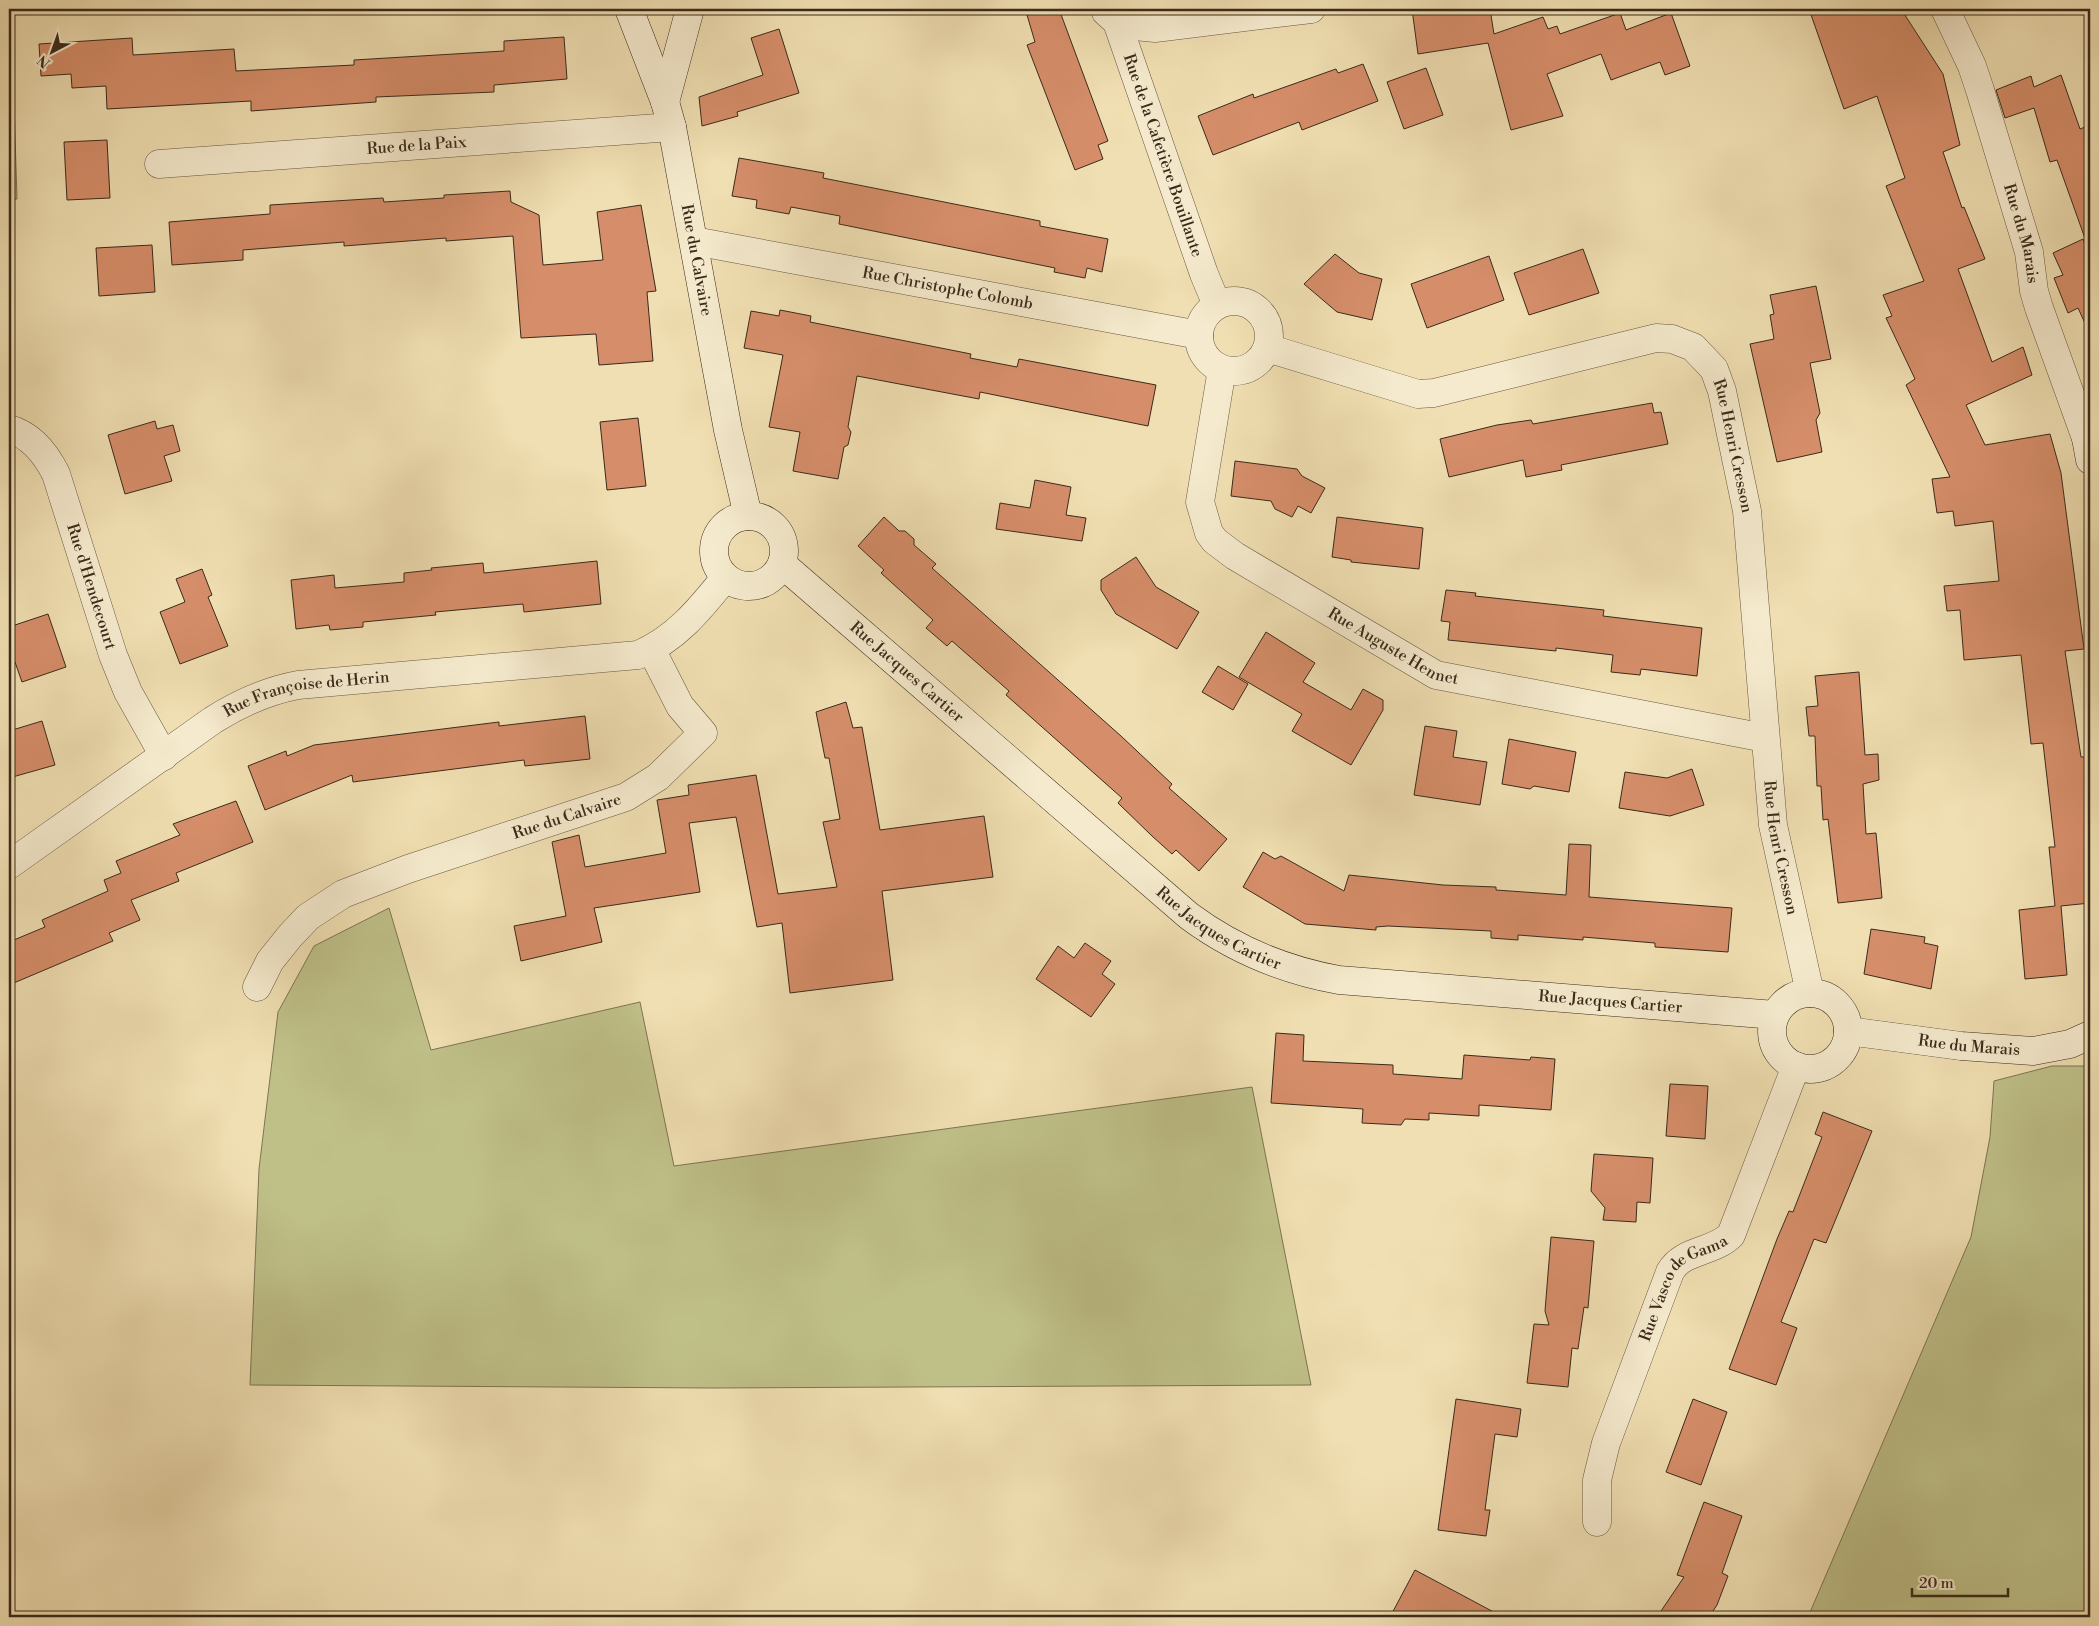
<svg xmlns="http://www.w3.org/2000/svg" width="2099" height="1626" font-family="'Libre Bodoni',serif">
<style>
.green{fill:#bfc088;stroke:#7c7552}
.building{fill:#d68e6a;stroke:#3a2a1b}
.lines{fill:none;stroke-linecap:round;stroke-linejoin:round}
.street-casing{stroke:#685741;stroke-width:29}
.secondary-casing{stroke:#3a2a1b;stroke-width:29}
.street{stroke:#f5eacd;stroke-width:28}
.secondary{stroke:#f5eacd;stroke-width:28}
.labels{text-anchor:middle;dominant-baseline:central;stroke-width:5;stroke-linejoin:round;paint-order:stroke}
.street-label{font-size:16px;fill:#3a2a1b;stroke:#f5eacd}
</style>
<rect width="100%" height="100%" fill="#f0dfb2"/>
<filter id="stains"><feTurbulence type="fractalNoise" baseFrequency=".004" numOctaves="4"/><feColorMatrix values="0 0 0 0 .2 0 0 0 0 .09 0 0 0 0 .02 0 0 0 .5 -.17"/></filter>
<radialGradient id="worn" r=".72"><stop offset=".6" stop-color="#630" stop-opacity="0"/><stop offset="1" stop-color="#630" stop-opacity=".3"/></radialGradient>
<path class="green" d="M 9,9 L 11,9 L 17,199 L 9,200 Z
M 389,908 L 431,1050 L 640,1002 L 674,1166 L 1252,1087 L 1311,1385 L 712,1388 L 250,1385 L 259,1169 L 278,1012 L 314,946 Z
M 2052,1066 L 2090,1066 L 2090,1617 L 1808,1617 L 1971,1237 L 1990,1137 L 1994,1081 Z"/>
<path class="building" d="M 1046,9 L 1059,9 L 1108,141 L 1098,145 L 1103,159 L 1075,170 L 1027,45 L 1035,42 L 1027,15 Z
M 1412,9 L 1490,9 L 1494,34 L 1543,17 L 1548,29 L 1557,26 L 1560,34 L 1620,13 L 1626,30 L 1671,13 L 1690,66 L 1665,75 L 1660,62 L 1611,80 L 1601,54 L 1547,74 L 1563,116 L 1511,130 L 1488,43 L 1418,54 Z
M 1809,9 L 1901,9 L 1943,74 L 1960,145 L 1943,152 L 1962,208 L 1964,207 L 1985,259 L 1958,269 L 1992,362 L 2023,347 L 2032,375 L 1966,405 L 1985,445 L 2050,434 L 2061,473 L 2084,649 L 2065,651 L 2081,757 L 2086,757 L 2090,792 L 2090,903 L 2061,906 L 2067,975 L 2025,979 L 2019,910 L 2055,906 L 2049,847 L 2055,847 L 2043,743 L 2031,744 L 2021,655 L 1964,660 L 1960,610 L 1947,611 L 1944,586 L 1999,581 L 1993,521 L 1955,526 L 1953,511 L 1937,513 L 1932,479 L 1950,477 L 1906,385 L 1915,379 L 1886,318 L 1892,316 L 1883,295 L 1924,281 L 1886,186 L 1905,178 L 1877,96 L 1844,109 Z
M 779,29 L 799,93 L 737,112 L 738,116 L 702,126 L 699,97 L 763,75 L 751,38 Z
M 564,37 L 567,79 L 494,85 L 494,92 L 376,97 L 376,102 L 251,111 L 251,101 L 107,109 L 106,86 L 72,88 L 71,74 L 41,76 L 39,44 L 132,38 L 133,55 L 234,49 L 236,71 L 354,65 L 354,60 L 504,51 L 504,41 Z
M 1363,64 L 1378,101 L 1302,130 L 1299,122 L 1213,155 L 1198,116 L 1253,94 L 1254,98 L 1336,69 L 1338,73 Z
M 1426,68 L 1443,115 L 1404,129 L 1387,82 Z
M 2061,75 L 2080,129 L 2090,125 L 2090,244 L 2087,244 L 2057,160 L 2050,162 L 2034,108 L 2005,118 L 1996,90 L 2031,76 L 2034,87 Z
M 107,140 L 110,198 L 67,200 L 64,142 Z
M 739,158 L 824,173 L 823,178 L 1040,221 L 1040,226 L 1108,239 L 1102,272 L 1087,268 L 1085,278 L 1054,272 L 1055,268 L 839,224 L 840,216 L 791,207 L 789,214 L 756,208 L 757,200 L 732,196 Z
M 510,191 L 511,202 L 539,215 L 543,265 L 603,260 L 597,212 L 641,205 L 656,291 L 647,292 L 653,361 L 599,365 L 596,334 L 521,338 L 513,236 L 446,241 L 446,238 L 344,246 L 344,242 L 243,250 L 243,260 L 172,265 L 169,222 L 270,214 L 270,205 L 383,198 L 384,202 L 444,198 L 444,195 Z
M 2083,239 L 2090,256 L 2090,334 L 2078,308 L 2068,313 L 2054,278 L 2063,275 L 2053,253 Z
M 152,245 L 155,292 L 99,296 L 96,248 Z
M 1583,249 L 1599,293 L 1529,315 L 1514,273 Z
M 1335,254 L 1359,273 L 1382,279 L 1372,320 L 1337,312 L 1304,284 Z
M 1489,256 L 1504,300 L 1427,328 L 1411,284 Z
M 1816,286 L 1831,359 L 1810,363 L 1820,413 L 1816,420 L 1822,452 L 1777,462 L 1750,344 L 1774,339 L 1770,315 L 1774,314 L 1770,295 Z
M 780,310 L 811,316 L 810,322 L 971,354 L 970,358 L 1017,367 L 1019,359 L 1156,385 L 1148,426 L 980,392 L 979,399 L 857,376 L 848,427 L 851,432 L 848,445 L 844,447 L 838,479 L 793,471 L 800,432 L 769,427 L 783,355 L 744,348 L 751,311 L 779,316 Z
M 1652,403 L 1654,413 L 1661,412 L 1668,444 L 1561,465 L 1562,470 L 1526,477 L 1523,460 L 1449,477 L 1440,439 L 1497,425 L 1531,420 L 1533,424 Z
M 638,418 L 646,486 L 607,490 L 600,422 Z
M 155,421 L 157,429 L 173,425 L 180,451 L 164,456 L 172,481 L 125,494 L 108,435 Z
M 1235,461 L 1297,469 L 1302,476 L 1325,488 L 1311,513 L 1298,506 L 1292,517 L 1275,509 L 1271,501 L 1231,496 Z
M 1035,480 L 1071,487 L 1066,515 L 1086,518 L 1082,541 L 996,529 L 1000,503 L 1030,508 Z
M 884,517 L 899,531 L 905,531 L 914,539 L 914,545 L 936,564 L 932,568 L 1121,736 L 1172,784 L 1169,788 L 1227,839 L 1199,871 L 1176,850 L 1172,854 L 1152,836 L 1118,803 L 1122,798 L 1006,695 L 1009,691 L 952,641 L 947,646 L 926,628 L 933,620 L 881,573 L 884,570 L 858,546 Z
M 1337,517 L 1423,528 L 1419,569 L 1351,562 L 1351,560 L 1332,557 Z
M 1136,557 L 1156,587 L 1199,612 L 1177,649 L 1116,614 L 1101,590 L 1101,580 Z
M 597,561 L 601,604 L 524,612 L 523,604 L 435,612 L 436,615 L 363,622 L 363,627 L 330,630 L 329,625 L 296,629 L 291,580 L 334,575 L 335,588 L 404,582 L 404,573 L 432,570 L 431,568 L 483,563 L 484,573 Z
M 202,569 L 212,595 L 208,597 L 228,646 L 180,664 L 160,612 L 185,602 L 176,579 Z
M 1446,590 L 1476,593 L 1475,596 L 1604,610 L 1603,616 L 1702,628 L 1697,676 L 1641,669 L 1640,675 L 1611,672 L 1613,655 L 1556,648 L 1556,651 L 1448,640 L 1450,622 L 1441,621 Z
M 48,614 L 66,667 L 22,682 L 9,645 L 9,627 Z
M 1266,632 L 1315,663 L 1303,682 L 1351,710 L 1363,689 L 1383,700 L 1383,710 L 1351,765 L 1292,731 L 1302,714 L 1239,677 Z
M 1218,666 L 1248,684 L 1233,710 L 1202,692 Z
M 1859,672 L 1865,755 L 1878,754 L 1879,780 L 1863,784 L 1866,834 L 1876,833 L 1882,898 L 1838,903 L 1828,819 L 1823,820 L 1821,786 L 1817,786 L 1815,736 L 1809,736 L 1806,707 L 1818,706 L 1815,676 Z
M 846,702 L 853,728 L 862,727 L 880,830 L 984,816 L 993,877 L 882,891 L 893,980 L 790,993 L 782,923 L 757,927 L 736,817 L 689,823 L 700,892 L 594,908 L 602,942 L 521,961 L 514,926 L 566,916 L 552,842 L 579,835 L 585,867 L 666,853 L 657,800 L 689,795 L 688,785 L 756,775 L 778,894 L 837,887 L 823,822 L 840,819 L 829,758 L 825,758 L 816,712 Z
M 585,716 L 590,759 L 525,766 L 524,760 L 353,782 L 352,775 L 265,810 L 248,766 L 286,751 L 287,756 L 314,745 L 499,722 L 499,726 Z
M 42,721 L 55,765 L 9,778 L 9,731 Z
M 1425,726 L 1457,731 L 1453,757 L 1487,762 L 1480,805 L 1414,795 Z
M 1509,739 L 1576,752 L 1569,792 L 1534,786 L 1530,789 L 1502,784 Z
M 1692,769 L 1704,805 L 1670,816 L 1619,808 L 1625,772 L 1667,778 Z
M 236,801 L 253,842 L 176,873 L 179,881 L 131,900 L 140,920 L 109,933 L 113,941 L 9,985 L 9,942 L 45,927 L 42,920 L 108,891 L 104,880 L 121,873 L 116,861 L 180,835 L 173,824 Z
M 1569,844 L 1591,845 L 1589,897 L 1732,908 L 1728,952 L 1655,947 L 1655,943 L 1583,937 L 1583,940 L 1518,935 L 1518,940 L 1491,938 L 1491,931 L 1388,926 L 1376,927 L 1376,930 L 1305,924 L 1243,887 L 1263,852 L 1275,859 L 1281,856 L 1344,891 L 1349,875 L 1443,885 L 1496,887 L 1496,890 L 1566,895 Z
M 1871,929 L 1925,937 L 1924,943 L 1938,946 L 1931,989 L 1864,974 Z
M 1085,943 L 1111,961 L 1102,974 L 1115,984 L 1091,1017 L 1036,979 L 1058,946 L 1074,958 Z
M 1276,1033 L 1304,1035 L 1303,1061 L 1393,1065 L 1393,1074 L 1462,1079 L 1464,1055 L 1530,1060 L 1531,1057 L 1555,1059 L 1551,1110 L 1479,1105 L 1479,1116 L 1429,1113 L 1429,1120 L 1405,1119 L 1401,1125 L 1362,1123 L 1363,1109 L 1271,1103 Z
M 1670,1084 L 1708,1086 L 1705,1139 L 1666,1136 Z
M 1823,1112 L 1872,1131 L 1826,1243 L 1814,1239 L 1781,1322 L 1797,1328 L 1776,1385 L 1729,1369 L 1777,1239 L 1789,1211 L 1793,1212 L 1822,1137 L 1815,1134 Z
M 1594,1154 L 1653,1158 L 1650,1203 L 1637,1202 L 1636,1222 L 1603,1220 L 1605,1208 L 1591,1191 Z
M 1551,1237 L 1594,1241 L 1588,1308 L 1584,1307 L 1578,1349 L 1572,1348 L 1568,1387 L 1527,1383 L 1534,1324 L 1549,1325 L 1545,1311 Z
M 1456,1399 L 1521,1409 L 1517,1437 L 1495,1434 L 1485,1510 L 1490,1510 L 1486,1536 L 1438,1530 Z
M 1693,1399 L 1727,1412 L 1701,1485 L 1666,1472 Z
M 1704,1502 L 1742,1516 L 1722,1573 L 1728,1576 L 1717,1605 L 1709,1617 L 1657,1617 L 1684,1577 L 1677,1575 Z
M 1415,1570 L 1503,1617 L 1390,1617 Z"/>
<g class="lines">
<g class="street-casing">
<g id="street">
<path id="s1" d="M 1945,9 L 1972,66 L 1980,90 L 2029,252 L 2034,291 L 2039,308 L 2086,438"/>
<path d="M 1106,12 L 1117,22 L 1125,25 L 1155,28 L 1311,9"/>
<path id="s2" d="M 1117,22 L 1204,274 L 1217,305"/>
<path id="s3" d="M 159,164 L 672,127"/>
<path id="s4" d="M 694,241 L 1199,335"/>
<circle cx="1234" cy="336" r="35"/>
<path id="s5" d="M 1267,348 L 1418,394 L 1434,393 L 1656,338 L 1672,339 L 1693,347 L 1714,369 L 1722,391 L 1747,511 L 1773,825 L 1810,993"/>
<path id="s6" d="M 1222,369 L 1200,502 L 1209,533 L 1215,541 L 1235,556 L 1436,675 L 1765,738"/>
<path id="s7" d="M 9,429 C 31,435 46,454 56,474 L 113,655 L 128,692 L 164,756"/>
<path id="s8" d="M 9,865 L 213,720 C 240,703 266,691 298,685 L 638,655 C 676,639 700,609 725,578"/>
<path id="s9" d="M 257,987 L 270,961 L 290,936 L 308,917 L 343,894 L 408,869 L 626,797 L 658,777 L 703,733 L 680,706 L 651,649"/>
<path id="s10" d="M 1597,1522 L 1597,1480 L 1606,1443 L 1670,1272 C 1683,1249 1713,1253 1731,1235 L 1796,1066"/>
</g>
</g>
<g class="secondary-casing">
<g id="secondary">
<path id="s11" d="M 629,9 L 665,102 L 672,127 L 728,430 L 748,516"/>
<path d="M 665,102 L 690,9"/>
<path d="M 2090,434 L 2086,438 L 2090,460"/>
<circle cx="749" cy="551" r="35"/>
<path id="s12" d="M 782,564 L 1189,916 C 1235,950 1283,970 1339,980 L 1775,1015"/>
<circle cx="1810" cy="1031" r="38"/>
<path id="s13" d="M 1848,1031 L 1961,1046 L 2033,1051 L 2070,1044 L 2090,1035"/>
</g>
</g>
<use href="#street" class="street"/>
<use href="#secondary" class="secondary"/>
</g>
<g class="labels">
<g class="street-label">
<text stroke="none"><textPath href="#s3" startOffset="258">Rue de la Paix</textPath></text>
<text stroke="none"><textPath href="#s2" startOffset="141">Rue de la Cafetière Bouillante</textPath></text>
<text stroke="none"><textPath href="#s1" startOffset="238">Rue du Marais</textPath></text>
<text stroke="none"><textPath href="#s11" startOffset="261">Rue du Calvaire</textPath></text>
<text stroke="none"><textPath href="#s4" startOffset="258">Rue Christophe Colomb</textPath></text>
<text stroke="none"><textPath href="#s5" startOffset="551">Rue Henri Cresson</textPath></text>
<text stroke="none"><textPath href="#s7" startOffset="185">Rue d'Hendecourt</textPath></text>
<text stroke="none"><textPath href="#s6" startOffset="385">Rue Auguste Hennet</textPath></text>
<text stroke="none"><textPath href="#s12" startOffset="165">Rue Jacques Cartier</textPath></text>
<text stroke="none"><textPath href="#s8" startOffset="349">Rue Françoise de Herin</textPath></text>
<text stroke="none"><textPath href="#s9" startOffset="366">Rue du Calvaire</textPath></text>
<text stroke="none"><textPath href="#s5" startOffset="956">Rue Henri Cresson</textPath></text>
<text stroke="none"><textPath href="#s12" startOffset="570">Rue Jacques Cartier</textPath></text>
<text stroke="none"><textPath href="#s12" startOffset="975">Rue Jacques Cartier</textPath></text>
<text stroke="none"><textPath href="#s13" startOffset="122">Rue du Marais</textPath></text>
<text stroke="none"><textPath href="#s10" startOffset="259">Rue Vasco de Gama</textPath></text>
</g>
</g>
<rect width="2099" height="1626" fill="none" stroke="#f0dfb2" stroke-width="30"/>
<rect x="10" y="10" width="2079" height="1606" fill="none" stroke="#3a2a1b" stroke-width="2.5"/>
<rect x="15" y="15" width="2069" height="1596" fill="none" stroke="#3a2a1b"/>
<g transform="translate(52 52) rotate(221)" stroke="#f5eacd" stroke-width="4" paint-order="stroke">
<path d="M0-4L9 19L0 12L-9 19Z" fill="#3a2a1b"/>
<text y="-8" font-size="14" font-weight="bold" text-anchor="middle" fill="#3a2a1b">N</text>
</g>
<path d="M1912 1588v8h96v-8" fill="none" stroke="#3a2a1b" stroke-width="2.5"/>
<text x="1919" y="1588" font-size="15" fill="#3a2a1b" stroke="#f5eacd" stroke-width="4" paint-order="stroke">20 m</text>
<rect width="100%" height="100%" filter="url(#stains)"/>
<rect width="100%" height="100%" fill="url(#worn)"/>
</svg>
